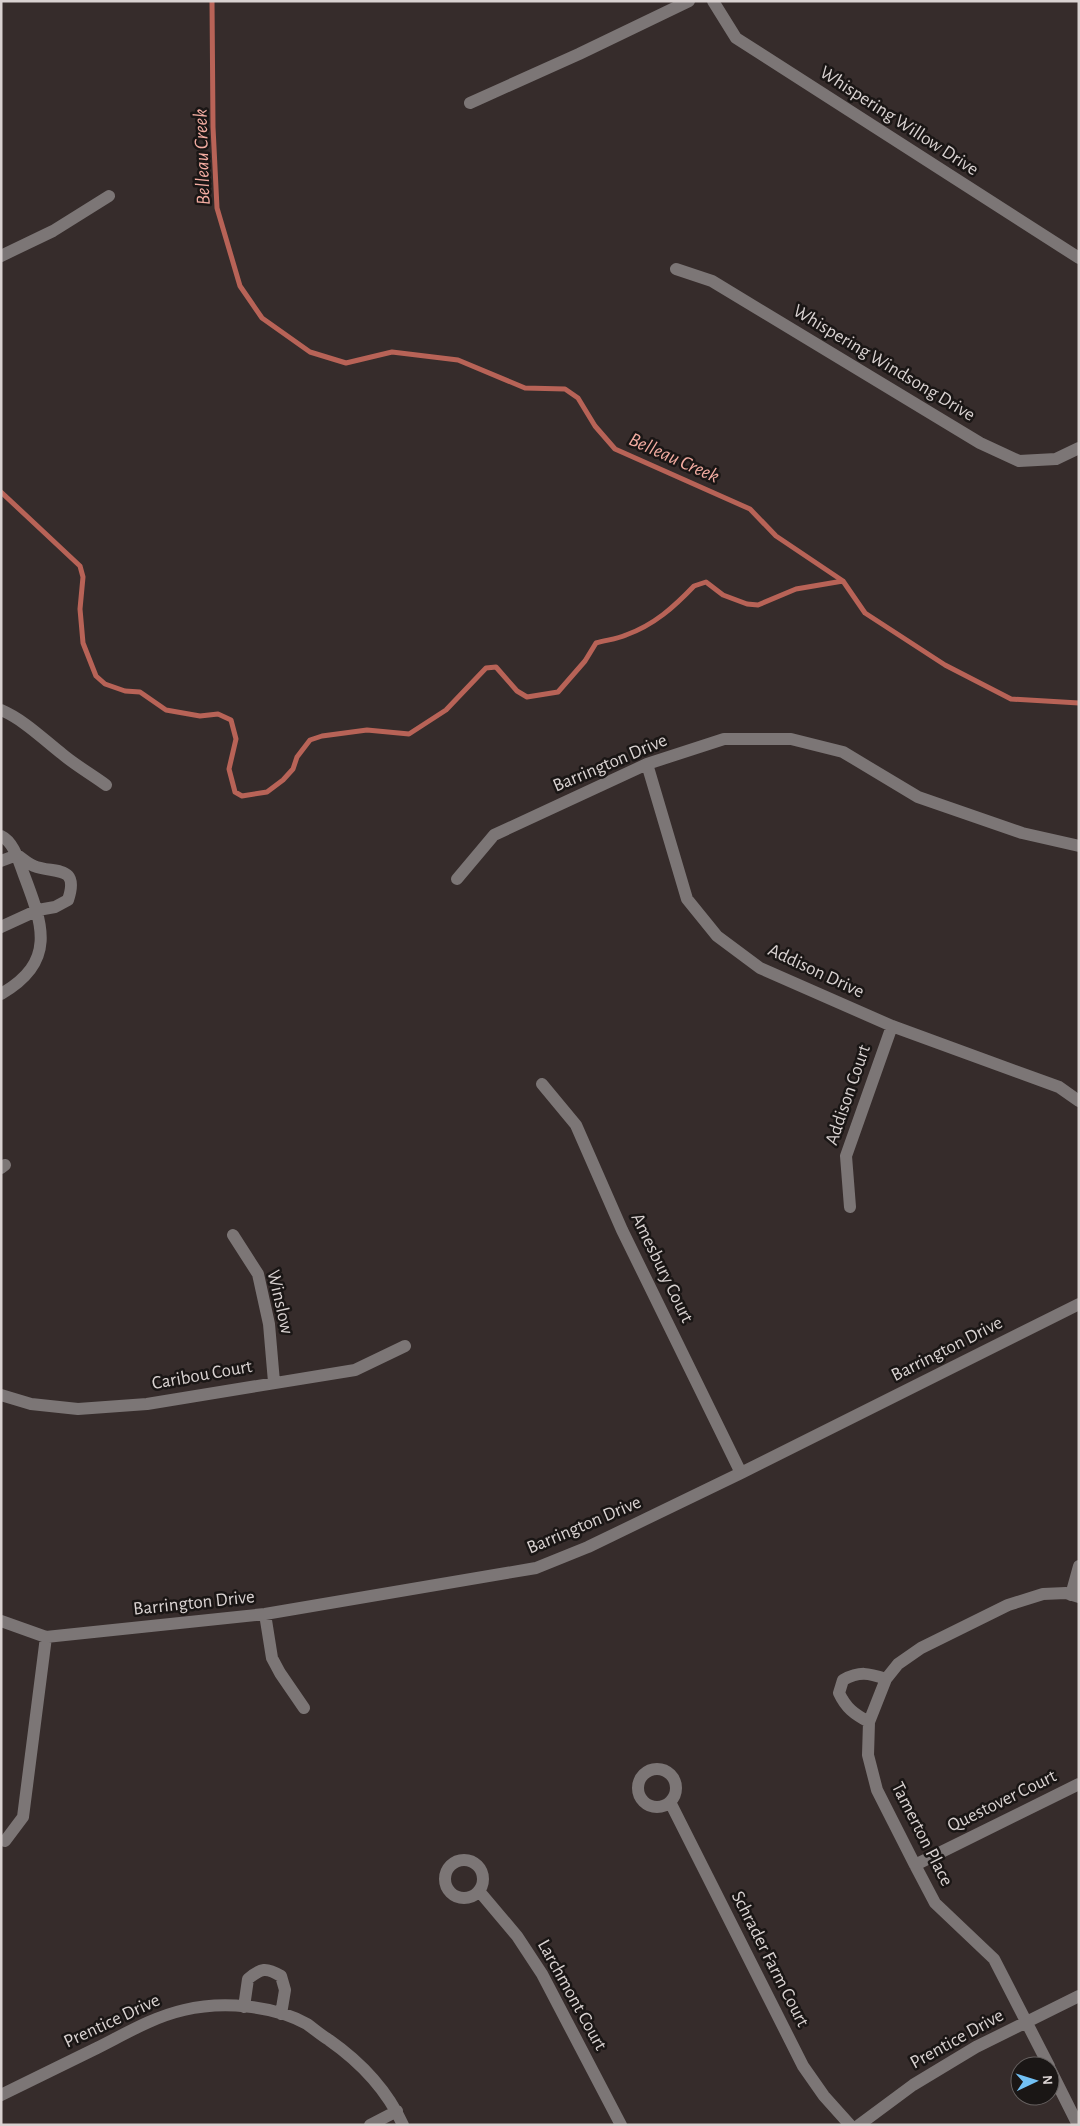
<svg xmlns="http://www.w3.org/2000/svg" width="1080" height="2126" font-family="'Alegreya Sans',sans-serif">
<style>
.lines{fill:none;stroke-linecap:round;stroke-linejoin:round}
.stream{stroke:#b86357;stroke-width:5}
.minor{stroke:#7c7676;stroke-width:12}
.labels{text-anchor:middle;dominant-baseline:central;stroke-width:5;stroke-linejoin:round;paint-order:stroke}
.street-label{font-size:19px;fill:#d9d2d1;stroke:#1a1615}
.water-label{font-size:20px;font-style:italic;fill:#f3aca1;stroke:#1a1615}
</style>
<rect width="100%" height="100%" fill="#362c2b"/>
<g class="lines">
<path class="stream" d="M 212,1 L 213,127 L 217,208 L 240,286 L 262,318 L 310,352 L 346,363 L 392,352 L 458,360 L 525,388 L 565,389 L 578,398 L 595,426 L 615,449 L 750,509 L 776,536 L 843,581 L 865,613 L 945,665 L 1011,699 L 1079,703
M 1,492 L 80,566 L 83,577 L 80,609 L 83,643 L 96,676 L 105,684 L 125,691 L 140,692 L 166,710 L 200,716 L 218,714 L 231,720 L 236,739 L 229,769 L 235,792 L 242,796 L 267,792 L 283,780 L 293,769 L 297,757 L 310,740 L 322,736 L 367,730 L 409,734 L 446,710 L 486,668 L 496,667 L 517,691 L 527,697 L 558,692 L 585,661 L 596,643 C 606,640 617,639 626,635 C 654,625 674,607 694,586 L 706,582 L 723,595 L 747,604 L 758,605 L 796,589 L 843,581"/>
<path class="minor" d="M 713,1 L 736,38 L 1079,258
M 470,103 L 579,54 L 689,1
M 1,256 L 53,231 L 109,196
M 676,269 L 712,281 L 980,443 L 1019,461 L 1056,459 L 1079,448
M 1,710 C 24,720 42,738 61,753 C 75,765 91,774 106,785
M 647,764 L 687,899 L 717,936 L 760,968 L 892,1026 L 1059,1087 L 1079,1101
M 1,836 C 14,842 19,862 24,875 C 43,925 57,962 1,994
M 1,861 L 17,855 C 22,858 28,864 34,866 C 54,874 80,864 68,900 L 55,907 L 38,910 L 1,927
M 457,879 L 494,835 L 647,764 L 724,739 L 791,739 L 843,752 L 918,797 L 1022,833 L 1079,846
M 542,1084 L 576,1125 L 622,1230 L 741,1473
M 1,1168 L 5,1165
M 850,1207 L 846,1156 L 892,1026
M 233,1235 L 258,1274 L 269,1324 L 274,1382
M 1,1395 L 31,1404 L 78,1409 L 147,1404 L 355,1370 L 405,1346
M 1071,1595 L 1079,1566
M 265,1614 L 272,1658 L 280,1673 L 304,1708
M 1,1621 L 46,1637 L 265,1614 L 536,1568 L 588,1547 L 741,1473 L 1079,1304
M 869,1722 C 854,1714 846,1708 839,1693 L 843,1680 C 860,1671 868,1673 886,1679
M638 1788a19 19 0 1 1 38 0a19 19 0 1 1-38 0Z
M 670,1802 L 803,2066 L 824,2096 L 850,2125
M 5,1841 L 23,1817 L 46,1637
M445 1879a19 19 0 1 1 38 0a19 19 0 1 1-38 0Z
M 915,1865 L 1079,1784
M 479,1891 L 517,1936 L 542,1974 L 621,2125
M 244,2007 L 248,1979 C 261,1968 266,1967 281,1976 L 285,1990 L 281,2014
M 1049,2066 L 994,1959 L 935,1903 L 915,1865 L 877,1790 L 868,1755 L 869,1722 L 886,1679 L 898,1664 L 921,1648 L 1008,1605 L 1043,1594 L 1066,1593 L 1079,1597
M 1050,2069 L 1078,2125
M 1,2095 C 33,2079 65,2064 97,2048 C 125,2034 153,2017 184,2010 C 222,2001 273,2005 307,2024 C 314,2029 321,2035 329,2040 C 359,2061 387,2090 403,2125
M 370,2125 L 397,2111
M 859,2125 L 913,2085 L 976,2047 L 1079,1996"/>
</g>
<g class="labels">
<g class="street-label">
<text transform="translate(899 121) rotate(33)">Whispering Willow Drive</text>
<text transform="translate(884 363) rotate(31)">Whispering Windsong Drive</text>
<text transform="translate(610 763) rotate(-23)">Barrington Drive</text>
<text transform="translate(816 971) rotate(25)">Addison Drive</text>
<text transform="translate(848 1095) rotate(-71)">Addison Court</text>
<text transform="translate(662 1268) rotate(64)">Amesbury Court</text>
<text transform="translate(280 1302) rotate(77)">Winslow</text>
<text transform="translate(947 1349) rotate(-27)">Barrington Drive</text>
<text transform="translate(202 1375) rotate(-10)">Caribou Court</text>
<text transform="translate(584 1525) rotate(-23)">Barrington Drive</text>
<text transform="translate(194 1603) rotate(-6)">Barrington Drive</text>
<text transform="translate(1002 1801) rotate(-26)">Questover Court</text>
<text transform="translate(922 1834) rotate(63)">Tamerton Place</text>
<text transform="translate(770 1959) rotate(63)">Schrader Farm Court</text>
<text transform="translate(572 1995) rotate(61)">Larchmont Court</text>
<text transform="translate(112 2021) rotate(-25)">Prentice Drive</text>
<text transform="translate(957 2039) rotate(-29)">Prentice Drive</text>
</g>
<g class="water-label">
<text transform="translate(202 157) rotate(-92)">Belleau Creek</text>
<text transform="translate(674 458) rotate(24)">Belleau Creek</text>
</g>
</g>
<rect width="1080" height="2126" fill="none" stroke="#d9d2d1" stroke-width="5"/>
<g transform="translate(1035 2081) rotate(86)"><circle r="24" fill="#1a1615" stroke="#666160"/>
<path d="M0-4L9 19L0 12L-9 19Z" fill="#72c1f5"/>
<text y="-8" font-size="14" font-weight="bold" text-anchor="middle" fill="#d9d2d1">N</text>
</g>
</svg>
